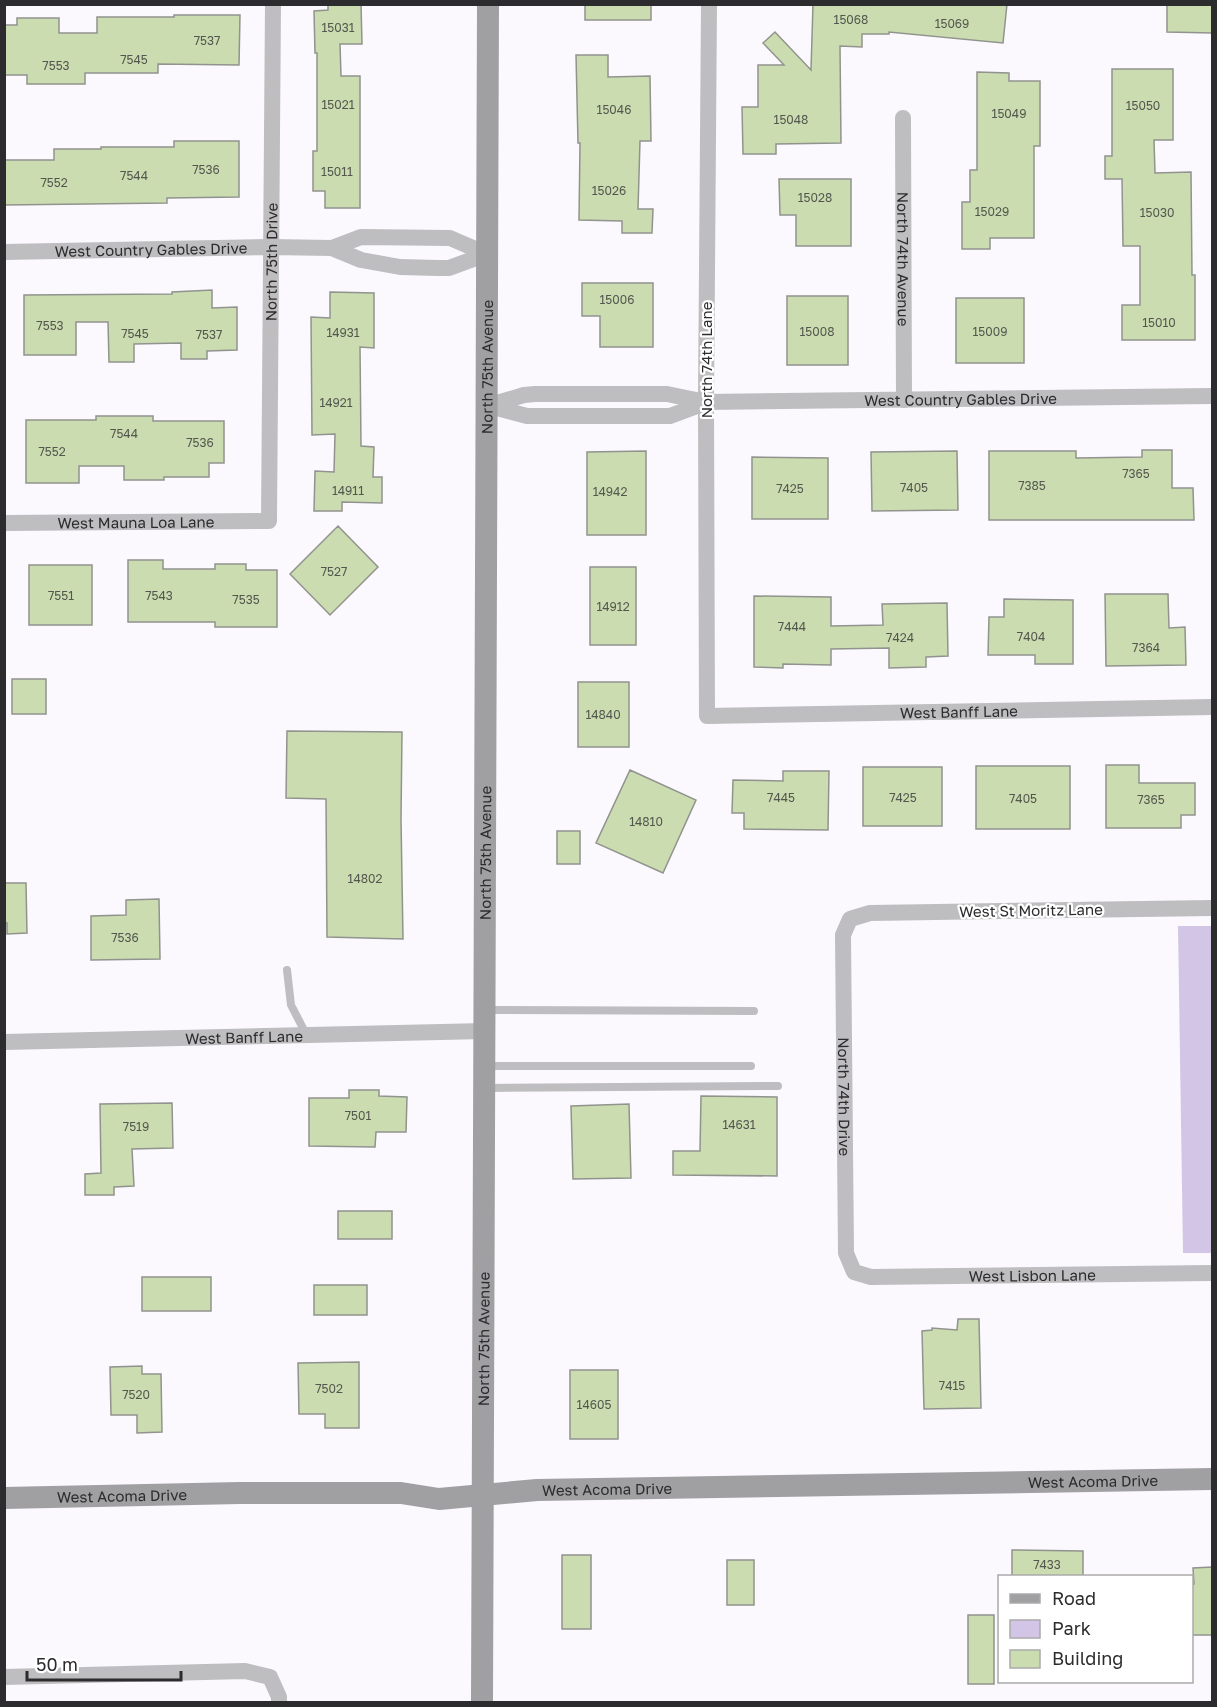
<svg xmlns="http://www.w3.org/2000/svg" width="1217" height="1707" font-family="'Golos Text',sans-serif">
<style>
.green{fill:#d2c5e5}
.building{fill:#cbdcb0;stroke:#91938e;stroke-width:1.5}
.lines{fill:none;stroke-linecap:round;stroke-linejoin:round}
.lane{stroke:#bebdbf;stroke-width:8}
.street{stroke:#bebdbf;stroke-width:16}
.secondary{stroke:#a09fa2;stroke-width:22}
.labels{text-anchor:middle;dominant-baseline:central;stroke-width:4.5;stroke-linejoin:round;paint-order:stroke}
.number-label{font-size:12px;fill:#54574e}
.street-label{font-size:15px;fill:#2c2b2d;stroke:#fff}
</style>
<rect width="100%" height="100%" fill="#fbf9fe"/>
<path class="green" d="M 1178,926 L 1212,926 L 1212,1253 L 1183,1253 Z"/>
<path class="building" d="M 328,4 L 361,4 L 362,44 L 340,44 L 341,76 L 360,76 L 360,208 L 325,208 L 325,191 L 313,191 L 313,151 L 317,151 L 317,53 L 315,53 L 314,11 L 328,10 Z
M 585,4 L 651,4 L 651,20 L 585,20 Z
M 813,4 L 1007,4 L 1003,43 L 889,32 L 889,34 L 862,34 L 862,47 L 840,46 L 841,143 L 776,144 L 776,154 L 743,154 L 742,107 L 758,107 L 758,65 L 784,65 L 763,43 L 775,32 L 811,70 Z
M 1167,4 L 1212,4 L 1212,33 L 1167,32 Z
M 174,15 L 240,15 L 239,65 L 158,64 L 158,73 L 85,73 L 85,84 L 27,84 L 27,75 L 4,75 L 4,25 L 17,25 L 17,18 L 59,18 L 59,33 L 97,33 L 97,17 L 174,17 Z
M 576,55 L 608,55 L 608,77 L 650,76 L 651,141 L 640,141 L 638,209 L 653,209 L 652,233 L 622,233 L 622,221 L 579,220 L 580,143 L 578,143 Z
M 1112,69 L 1173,69 L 1173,140 L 1154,140 L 1155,173 L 1191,172 L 1192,275 L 1195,275 L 1195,340 L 1122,340 L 1122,305 L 1140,305 L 1140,246 L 1123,246 L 1122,179 L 1105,179 L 1105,156 L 1112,156 Z
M 977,72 L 1009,73 L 1009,81 L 1040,81 L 1040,146 L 1034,146 L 1034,238 L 990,238 L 990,249 L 962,249 L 962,202 L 970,202 L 970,170 L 977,170 Z
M 174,141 L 239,141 L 239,197 L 167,198 L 167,203 L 4,205 L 4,160 L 54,160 L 54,149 L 101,149 L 101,147 L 174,147 Z
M 779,179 L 851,179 L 851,246 L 796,246 L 796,215 L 780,215 Z
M 582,283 L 653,283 L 653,347 L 600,347 L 600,316 L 582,316 Z
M 212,290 L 212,308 L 237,307 L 237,350 L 207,351 L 207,359 L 181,359 L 181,343 L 134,344 L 134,362 L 109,362 L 108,322 L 76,322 L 76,355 L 24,355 L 24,295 L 172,294 L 172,292 Z
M 330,292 L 374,293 L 374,348 L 360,347 L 361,446 L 374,447 L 373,477 L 382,477 L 382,503 L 342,502 L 342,511 L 314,511 L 315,471 L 334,472 L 335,434 L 312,435 L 311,317 L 330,318 Z
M 787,296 L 848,296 L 848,365 L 787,365 Z
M 956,298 L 1024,298 L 1024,363 L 956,363 Z
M 96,416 L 153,416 L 153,421 L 224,421 L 224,463 L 209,463 L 209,477 L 164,477 L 164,480 L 124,480 L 124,466 L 79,466 L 79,483 L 26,483 L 26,420 L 96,420 Z
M 1142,450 L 1172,450 L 1172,488 L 1193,488 L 1194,520 L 989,520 L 989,451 L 1076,451 L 1076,458 L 1142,457 Z
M 646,451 L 646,535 L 587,535 L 587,452 Z
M 957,451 L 958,510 L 872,511 L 871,452 Z
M 752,457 L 828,458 L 828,519 L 752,519 Z
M 338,526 L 378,567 L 330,615 L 290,574 Z
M 128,560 L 163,560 L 163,569 L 215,569 L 215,564 L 246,564 L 246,570 L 277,570 L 277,627 L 215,627 L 215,622 L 128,622 Z
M 29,565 L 92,565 L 92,625 L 29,625 Z
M 590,567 L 636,567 L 636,645 L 590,645 Z
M 1105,594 L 1168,594 L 1169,628 L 1185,627 L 1186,665 L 1106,666 Z
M 754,596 L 831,597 L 831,626 L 883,625 L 882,604 L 947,603 L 948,656 L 926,657 L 926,667 L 889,668 L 889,648 L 831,649 L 831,665 L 783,664 L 783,668 L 754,667 Z
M 1004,599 L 1073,600 L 1073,664 L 1035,664 L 1035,655 L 988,655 L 989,617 L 1004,617 Z
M 12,679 L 46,679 L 46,714 L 12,714 Z
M 578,682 L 629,682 L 629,747 L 578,747 Z
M 287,731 L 402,732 L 401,819 L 403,939 L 327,937 L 326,799 L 286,798 Z
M 1106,765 L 1139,765 L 1139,783 L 1195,783 L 1195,815 L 1181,815 L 1181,828 L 1106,828 Z
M 976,766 L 1070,766 L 1070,829 L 976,829 Z
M 863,767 L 942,767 L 942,826 L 863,826 Z
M 630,770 L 696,800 L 663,873 L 596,843 Z
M 783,771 L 829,771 L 828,830 L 744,829 L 744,813 L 732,813 L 733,780 L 783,781 Z
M 557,831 L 580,831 L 580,864 L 557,864 Z
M 4,883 L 26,883 L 27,933 L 7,934 L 7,923 L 4,923 Z
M 159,899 L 160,959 L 91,960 L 91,916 L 126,915 L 126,900 Z
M 349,1090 L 379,1090 L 379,1096 L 407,1097 L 406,1132 L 376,1132 L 375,1147 L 309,1146 L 309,1098 L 349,1098 Z
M 701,1096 L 777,1097 L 777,1176 L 673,1175 L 673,1151 L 700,1151 Z
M 172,1103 L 173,1148 L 132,1149 L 134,1186 L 114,1187 L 114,1195 L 85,1195 L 85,1174 L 101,1173 L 100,1104 Z
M 629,1104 L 631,1178 L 573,1179 L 571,1106 Z
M 338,1211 L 392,1211 L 392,1239 L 338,1239 Z
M 142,1277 L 211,1277 L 211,1311 L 142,1311 Z
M 314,1285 L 367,1285 L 367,1315 L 314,1315 Z
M 958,1319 L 979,1319 L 981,1408 L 924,1409 L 922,1331 L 932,1330 L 932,1328 L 957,1330 Z
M 359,1362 L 359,1428 L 325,1428 L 325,1414 L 299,1414 L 298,1363 Z
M 142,1366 L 142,1374 L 161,1374 L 162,1432 L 137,1433 L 137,1415 L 111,1415 L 110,1367 Z
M 570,1370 L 618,1370 L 618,1439 L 570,1439 Z
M 1012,1550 L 1083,1551 L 1083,1576 L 1012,1576 Z
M 562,1555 L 591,1555 L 591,1629 L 562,1629 Z
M 727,1560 L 754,1560 L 754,1605 L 727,1605 Z
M 1212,1567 L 1212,1635 L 1191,1635 L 1191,1585 L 1194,1584 L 1193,1568 Z
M 968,1615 L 994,1615 L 994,1684 L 968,1684 Z"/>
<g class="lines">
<path class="lane" d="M 287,970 L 291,1005 L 306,1034
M 485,1010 L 754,1011
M 484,1066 L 751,1066
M 484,1088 L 778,1086"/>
<g class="street">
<path id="s1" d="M 709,4 L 706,402 L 707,716 L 1212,707"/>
<path id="s2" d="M 903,118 L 904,400"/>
<path d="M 332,248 L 361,237 L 450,238 L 487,254"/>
<path id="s3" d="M 4,252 L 271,247 L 332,248 L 361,260 L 400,267 L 438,268 L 449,268 L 487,254"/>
<path id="s4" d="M 487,406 L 524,395 L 535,394 L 667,394 L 706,402 L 1212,396"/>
<path d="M 489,406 L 527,416 L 670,416 L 705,403"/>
<path id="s5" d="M 4,523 L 269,521 L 273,4"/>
<path id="s6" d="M 1212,908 L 870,913 L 850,919 L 843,935 L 846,1253 L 854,1272 L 871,1277 L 1212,1273"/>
<path id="s7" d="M 4,1042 C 165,1039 325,1035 485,1031"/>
<path d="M 4,1677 L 245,1671 L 270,1677 L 279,1697 L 279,1702"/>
</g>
<g class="secondary">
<path id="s8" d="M 4,1498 L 240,1493 L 401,1493 L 439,1499 L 537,1490 L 1212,1479"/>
<path id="s9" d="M 482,1702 L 488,4"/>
</g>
</g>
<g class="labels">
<g class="number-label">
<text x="851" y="19">15068</text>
<text x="952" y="23">15069</text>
<text x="338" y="27">15031</text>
<text x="207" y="40">7537</text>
<text x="134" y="59">7545</text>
<text x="56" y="65">7553</text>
<text x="338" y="104">15021</text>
<text x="1143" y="105">15050</text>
<text x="614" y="109">15046</text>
<text x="1009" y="113">15049</text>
<text x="791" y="119">15048</text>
<text x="206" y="169">7536</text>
<text x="337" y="171">15011</text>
<text x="134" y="175">7544</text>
<text x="54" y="182">7552</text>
<text x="609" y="190">15026</text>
<text x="815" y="197">15028</text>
<text x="992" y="211">15029</text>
<text x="1157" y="212">15030</text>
<text x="617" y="299">15006</text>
<text x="1159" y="322">15010</text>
<text x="50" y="325">7553</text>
<text x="817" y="331">15008</text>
<text x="990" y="331">15009</text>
<text x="343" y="332">14931</text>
<text x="135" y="333">7545</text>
<text x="209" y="334">7537</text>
<text x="336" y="402">14921</text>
<text x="124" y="433">7544</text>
<text x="200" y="442">7536</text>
<text x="52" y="451">7552</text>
<text x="1136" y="473">7365</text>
<text x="1032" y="485">7385</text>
<text x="914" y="487">7405</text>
<text x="790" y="488">7425</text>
<text x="348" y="490">14911</text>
<text x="610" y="491">14942</text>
<text x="334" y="571">7527</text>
<text x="61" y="595">7551</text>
<text x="159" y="595">7543</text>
<text x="246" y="599">7535</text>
<text x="613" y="606">14912</text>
<text x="792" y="626">7444</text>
<text x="1031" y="636">7404</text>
<text x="900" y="637">7424</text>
<text x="1146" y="647">7364</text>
<text x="603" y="714">14840</text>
<text x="781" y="797">7445</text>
<text x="903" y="797">7425</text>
<text x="1023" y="798">7405</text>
<text x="1151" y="799">7365</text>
<text x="646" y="821">14810</text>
<text x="365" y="878">14802</text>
<text x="125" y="937">7536</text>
<text x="358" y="1115">7501</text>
<text x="739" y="1124">14631</text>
<text x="136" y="1126">7519</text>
<text x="952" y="1385">7415</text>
<text x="329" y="1388">7502</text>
<text x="136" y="1394">7520</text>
<text x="594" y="1404">14605</text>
<text x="1047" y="1564">7433</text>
</g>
<g class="street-label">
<text stroke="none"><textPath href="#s3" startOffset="147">West Country Gables Drive</textPath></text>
<text stroke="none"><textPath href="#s2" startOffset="141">North 74th Avenue</textPath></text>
<text stroke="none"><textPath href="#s5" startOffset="524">North 75th Drive</textPath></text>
<text transform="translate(706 360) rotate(-90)">North 74th Lane</text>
<text stroke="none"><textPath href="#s9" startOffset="1335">North 75th Avenue</textPath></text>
<text stroke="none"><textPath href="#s4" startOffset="476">West Country Gables Drive</textPath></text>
<text stroke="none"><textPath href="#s5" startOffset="132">West Mauna Loa Lane</textPath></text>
<text stroke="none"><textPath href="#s1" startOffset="964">West Banff Lane</textPath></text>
<text stroke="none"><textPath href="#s9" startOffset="849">North 75th Avenue</textPath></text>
<text transform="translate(1031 910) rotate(-1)">West St Moritz Lane</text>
<text stroke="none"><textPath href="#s7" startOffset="240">West Banff Lane</textPath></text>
<text stroke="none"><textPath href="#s6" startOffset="542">North 74th Drive</textPath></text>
<text stroke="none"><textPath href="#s6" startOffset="898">West Lisbon Lane</textPath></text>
<text stroke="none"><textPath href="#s9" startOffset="363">North 75th Avenue</textPath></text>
<text stroke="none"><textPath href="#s8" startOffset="1090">West Acoma Drive</textPath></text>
<text stroke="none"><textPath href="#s8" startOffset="604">West Acoma Drive</textPath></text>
<text stroke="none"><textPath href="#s8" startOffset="118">West Acoma Drive</textPath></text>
</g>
</g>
<rect width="1217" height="1707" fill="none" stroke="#2c2b2d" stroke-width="12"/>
<rect x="998" y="1575" width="195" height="108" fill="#ffffff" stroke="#abaaab" stroke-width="1.5"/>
<rect x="1010" y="1594" width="30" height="9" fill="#a09fa2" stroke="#abaaab" stroke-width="1.5"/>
<text x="1052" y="1605" font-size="18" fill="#2c2b2d">Road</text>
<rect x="1010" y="1620" width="30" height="18" fill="#d2c5e5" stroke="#abaaab" stroke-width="1.5"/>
<text x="1052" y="1635" font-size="18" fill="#2c2b2d">Park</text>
<rect x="1010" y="1650" width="30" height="18" fill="#cbdcb0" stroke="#abaaab" stroke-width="1.5"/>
<text x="1052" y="1665" font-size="18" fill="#2c2b2d">Building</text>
<path d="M27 1671v9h154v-9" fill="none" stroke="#2c2b2d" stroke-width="3"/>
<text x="36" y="1671" font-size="18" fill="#2c2b2d" stroke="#ffffff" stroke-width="4.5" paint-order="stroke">50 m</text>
</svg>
